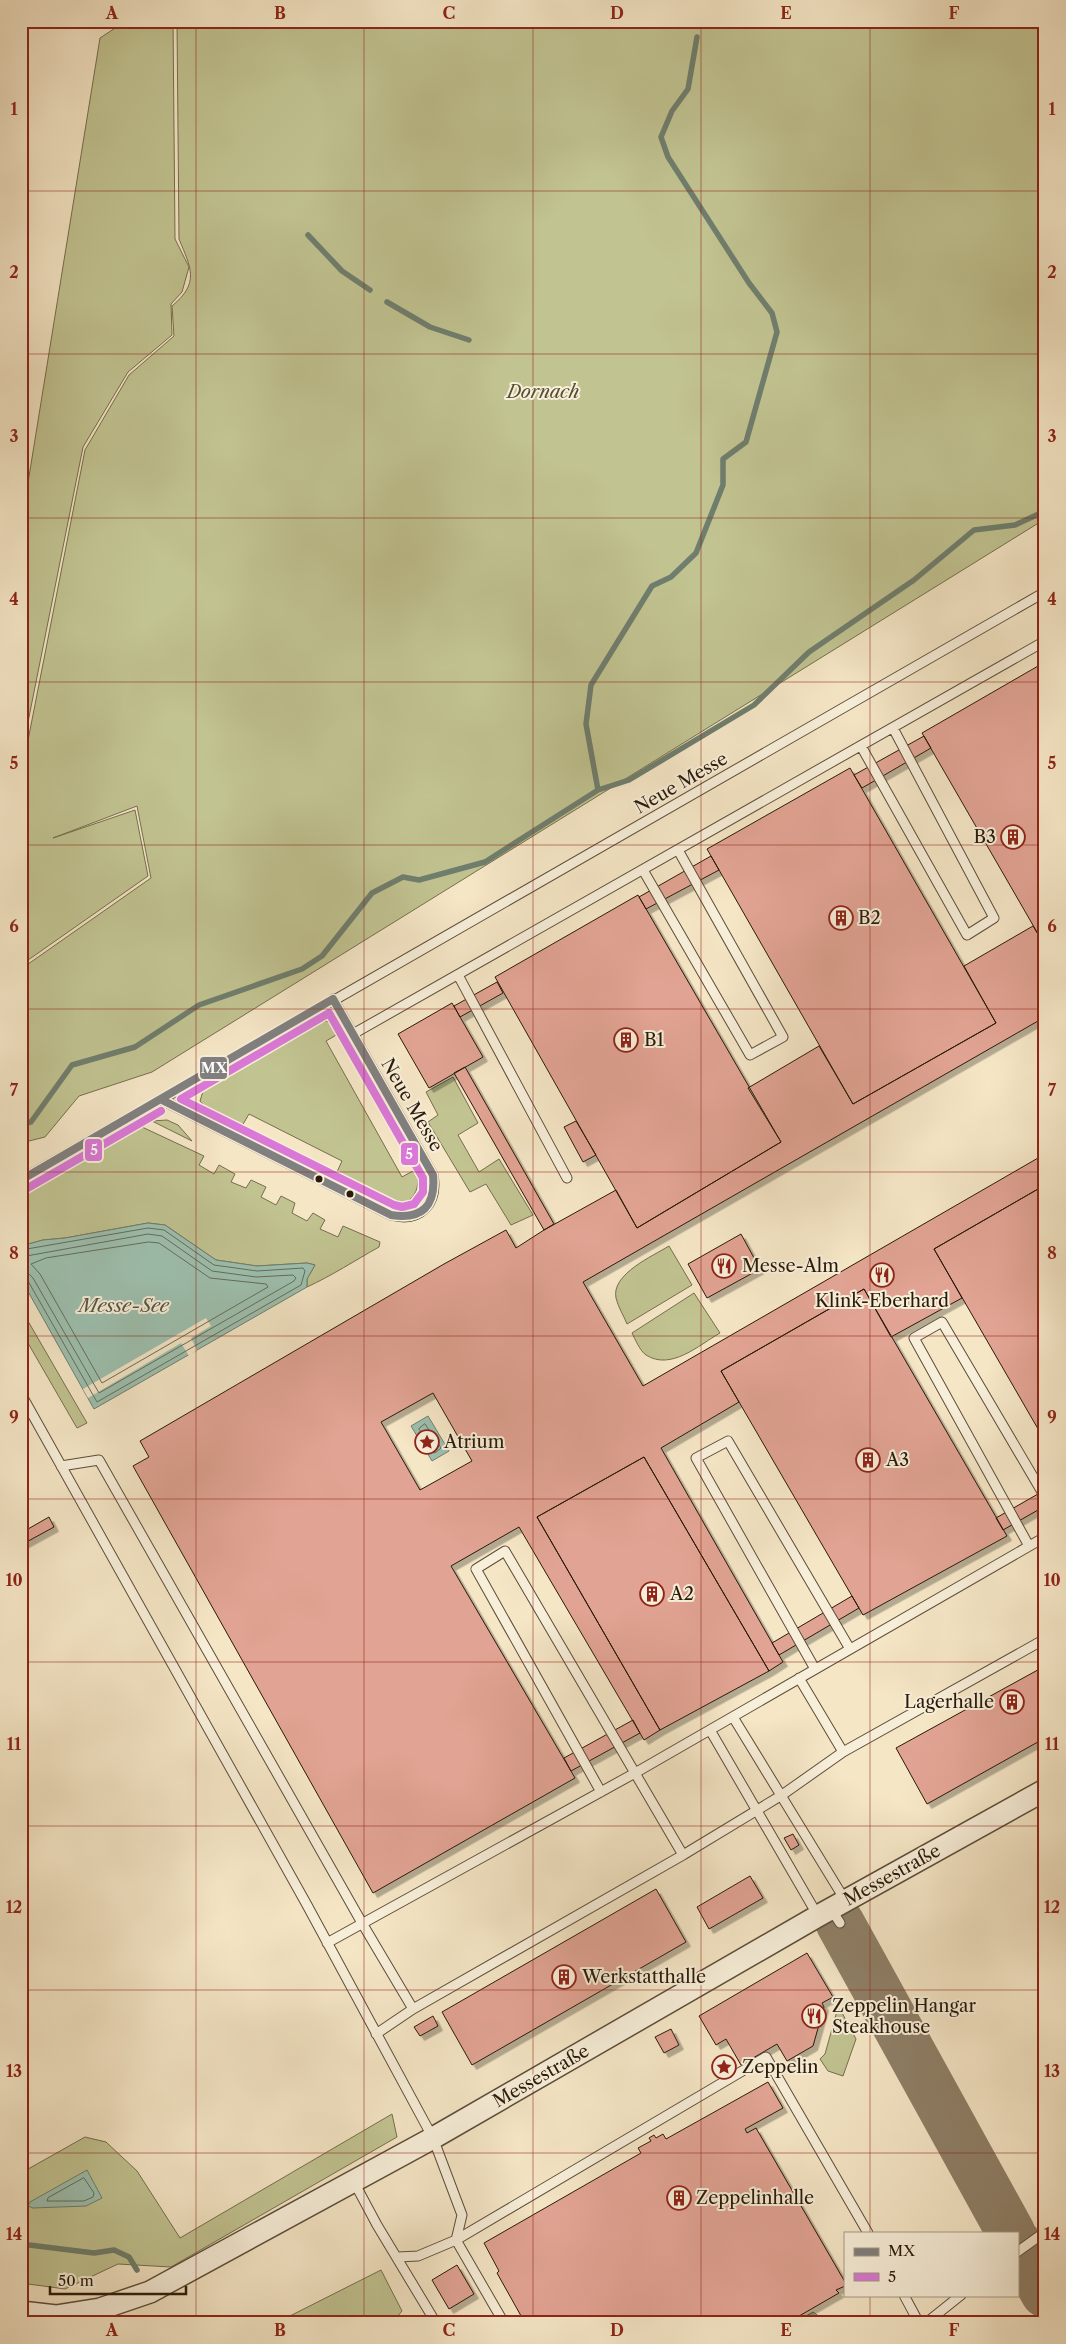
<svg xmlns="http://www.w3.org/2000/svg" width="1066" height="2344" font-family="'Libre Caslon Text',serif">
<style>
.green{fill:#c1c391;stroke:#756e4d}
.water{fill:#9dc0af;stroke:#6f7e6d}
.pier{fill:#f5e6c6}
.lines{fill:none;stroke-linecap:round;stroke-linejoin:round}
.shore{stroke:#636d5c;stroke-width:1}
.stream{stroke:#6f7e6d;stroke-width:5.5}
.taxiway{stroke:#8f8068;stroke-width:49}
.building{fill:#e1a393;stroke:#291a09;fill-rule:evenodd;filter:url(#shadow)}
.service-casing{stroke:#5c4d38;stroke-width:11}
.tertiary-casing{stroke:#5c4d38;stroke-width:24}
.service{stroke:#f8efda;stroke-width:9}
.tertiary{stroke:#f8efda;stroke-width:21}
.bus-1-casing{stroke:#f8efda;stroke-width:11}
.bus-2-casing{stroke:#f8efda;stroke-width:11}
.bus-1{stroke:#808080;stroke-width:8}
.bus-2{stroke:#da78d7;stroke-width:8}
.grid{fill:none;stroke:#8f2418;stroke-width:1;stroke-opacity:0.55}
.bus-dot{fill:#291a09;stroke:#f8efda;stroke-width:2}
.labels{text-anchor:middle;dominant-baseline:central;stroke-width:4;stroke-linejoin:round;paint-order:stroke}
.park-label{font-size:18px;font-style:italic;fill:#574d32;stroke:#f8efda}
.street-label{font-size:18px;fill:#291a09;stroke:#f8efda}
.poi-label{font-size:18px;fill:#291a09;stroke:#f8efda;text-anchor:start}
.water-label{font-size:19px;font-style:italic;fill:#525443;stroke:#f8efda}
.line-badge{stroke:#f8efda;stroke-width:2}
.badge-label{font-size:14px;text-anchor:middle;font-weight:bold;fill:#fff}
.neatline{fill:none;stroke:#8f2418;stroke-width:2}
.grid-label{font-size:16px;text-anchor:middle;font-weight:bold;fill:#8f2418}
</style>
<defs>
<filter id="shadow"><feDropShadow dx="4.5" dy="4.5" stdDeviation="0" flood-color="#0004"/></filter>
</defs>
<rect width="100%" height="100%" fill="#f5e6c6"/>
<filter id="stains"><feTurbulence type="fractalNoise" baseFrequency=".004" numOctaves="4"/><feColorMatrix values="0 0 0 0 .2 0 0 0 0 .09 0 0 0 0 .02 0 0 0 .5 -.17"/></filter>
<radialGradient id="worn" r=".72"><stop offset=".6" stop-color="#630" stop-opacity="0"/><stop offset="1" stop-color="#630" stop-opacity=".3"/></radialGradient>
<path class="green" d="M 126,21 L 173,21 L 175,239 L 189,267 L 182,292 L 171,304 L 172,335 L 128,372 L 83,447 L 21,757 L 21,526 L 100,38 Z
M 177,21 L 1045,21 L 1045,519 L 152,1072 L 79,1096 L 45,1137 L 21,1143 L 21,969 L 151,878 L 137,806 L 53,838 L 135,810 L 148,876 L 21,965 L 21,776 L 85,450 L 129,375 L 174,336 L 172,306 C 200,283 191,268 179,239 Z
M 326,1021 L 332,1023 L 338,1034 L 326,1041 L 402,1177 L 418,1168 C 419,1183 418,1204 397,1203 C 384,1201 350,1180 336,1174 L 342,1161 L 249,1114 L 242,1126 L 206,1108 L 200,1101 L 203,1091 L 320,1023 Z
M 453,1077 L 478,1123 L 458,1135 L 479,1172 L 499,1159 L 533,1215 L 511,1225 L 486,1184 L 470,1192 L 428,1122 L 438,1115 L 426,1092 Z
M 167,1120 L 178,1125 L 192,1141 L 152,1121 Z
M 142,1127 L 204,1156 L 199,1165 L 214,1174 L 219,1165 L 235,1174 L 231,1182 L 246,1188 L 251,1180 L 266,1187 L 261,1197 L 276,1205 L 281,1196 L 295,1203 L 292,1213 L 307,1221 L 313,1213 L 325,1220 L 320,1229 L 338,1237 L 343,1226 L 380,1242 L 379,1247 C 354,1261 333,1275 307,1287 L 307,1279 L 315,1265 L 307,1263 L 257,1266 L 216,1260 L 165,1225 L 148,1223 L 65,1238 L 43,1240 L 21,1246 L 21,1191 Z
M 669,1246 L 692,1285 L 627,1324 C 624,1316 618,1307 616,1298 C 611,1274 653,1256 669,1246 Z
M 694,1293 L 720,1333 C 699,1345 671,1371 646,1355 C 640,1351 635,1339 632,1333 Z
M 21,1309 L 87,1423 L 77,1428 L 21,1331 Z
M 840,2009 L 856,2039 L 843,2076 L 828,2071 L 820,2059 L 825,2054 L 837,2011 Z
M 392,2114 L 397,2137 L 171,2267 L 118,2264 L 65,2289 L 21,2283 L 21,2173 L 85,2137 L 106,2142 L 137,2171 L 180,2238 Z
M 381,2270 L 402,2311 L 392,2323 L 276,2323 Z
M 813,2312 L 828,2323 L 794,2323 Z"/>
<path class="water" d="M 148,1223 L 165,1225 L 216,1260 L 257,1266 L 307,1263 L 315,1265 L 307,1279 L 307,1287 L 94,1409 L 21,1279 L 21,1246 L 43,1240 L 65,1238 Z
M 428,1416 L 449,1451 L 432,1461 L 411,1426 Z
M 87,2170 L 102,2198 L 86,2206 L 33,2208 L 28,2206 L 30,2202 Z"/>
<path class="pier" d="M 206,1318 L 211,1326 L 191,1338 L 197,1350 L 189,1356 L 181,1343 L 88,1398 L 83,1389 Z"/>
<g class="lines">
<path class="shore" d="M 149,1242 L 159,1243 L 210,1278 L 266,1284 L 268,1287 L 102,1383 L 40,1274 L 31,1264 L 46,1258 Z
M 21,1250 L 148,1228 L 164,1230 L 214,1265 L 257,1271 L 303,1268 L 305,1271 L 301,1285 L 97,1402 L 28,1281 L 21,1278
M 21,1257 L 148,1234 L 162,1236 L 212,1271 L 256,1277 L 293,1275 L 296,1278 L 294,1281 L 99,1393 L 33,1278 L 28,1273 L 21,1272
M 425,1424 L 441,1448 L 435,1453 L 433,1452 L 419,1429 Z
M 84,2178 L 94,2193 L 93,2197 L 84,2201 L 47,2201 L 48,2198 Z"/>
<path class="stream" d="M 702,21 L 703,24
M 308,235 L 342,271 L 370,290
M 387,302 L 430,327 L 469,340
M 598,790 L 586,724 L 591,685 L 652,586 L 671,577 L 696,553 L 723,485 L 723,459 L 746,442 L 777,332 L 772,313 L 749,283 L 668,157 L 661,137 L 672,111 L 688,89 L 697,37
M 21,1124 L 31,1122 L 72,1065 L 135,1047 L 199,1005 L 302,969 L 322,956 L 372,893 L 403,877 L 419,880 L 485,862 L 598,790 L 629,780 L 754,705 L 809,652 L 914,580 L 974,530 L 1015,525 L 1045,511
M 21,2244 L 94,2253 L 114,2250 L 129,2257 L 137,2270"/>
<path class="taxiway" d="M 840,1923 L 1011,2233
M 1017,2243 L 1045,2293"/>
</g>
<path class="building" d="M 1045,662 L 1045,946 L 922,733 Z
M 924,736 L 931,748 L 862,788 L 854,775 Z
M 850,768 L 996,1023 L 853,1104 L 707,849 Z
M 711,856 L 719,870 L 646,909 L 639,897 Z
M 638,895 L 781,1142 L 637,1228 L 495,977 Z
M 1033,926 L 1045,946 L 1045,1017 L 583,1282 L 643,1386 L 1045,1154 L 1045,1185 L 934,1249 L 962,1298 L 891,1337 L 864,1289 L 721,1371 L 739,1402 L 661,1448 L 783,1662 L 769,1671 L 644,1457 L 537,1517 L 660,1730 L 644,1740 L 519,1527 L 451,1566 L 575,1778 L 373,1893 L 133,1466 L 149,1457 L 140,1441 L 444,1264 L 506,1230 L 516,1248 L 544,1230 L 616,1190 L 637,1228 L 781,1142 L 748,1088 L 819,1046 L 853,1104 L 996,1023 L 964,966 ZM 433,1393 L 472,1461 L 420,1490 L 381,1422 Z
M 497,982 L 503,993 L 460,1017 L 454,1006 Z
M 452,1003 L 483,1057 L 429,1088 L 398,1034 Z
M 465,1067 L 554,1224 L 544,1230 L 454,1073 Z
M 576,1121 L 596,1155 L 583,1162 L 564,1127 Z
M 1045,1185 L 1045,1441 L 934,1249 Z
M 741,1234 L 760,1269 L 707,1298 L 688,1264 Z
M 864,1289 L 1007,1536 L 863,1615 L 721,1371 Z
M 644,1457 L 769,1671 L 660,1730 L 537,1517 Z
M 1045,1490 L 1045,1506 L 1003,1530 L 996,1518 Z
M 49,1517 L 54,1527 L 21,1545 L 21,1533 Z
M 852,1596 L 859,1608 L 779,1655 L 772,1643 Z
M 1045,1666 L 1045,1738 L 927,1804 L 896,1748 Z
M 633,1720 L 640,1733 L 571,1771 L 564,1758 Z
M 793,1834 L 799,1845 L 791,1850 L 784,1838 Z
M 750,1876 L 763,1898 L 709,1929 L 697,1907 Z
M 656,1889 L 686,1942 L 472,2065 L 442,2012 Z
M 807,1953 L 833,1997 L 822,2003 L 824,2007 L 813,2046 L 787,2061 L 777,2044 L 741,2065 L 726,2039 L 716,2045 L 699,2016 Z
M 433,2016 L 438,2026 L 420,2036 L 414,2027 Z
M 671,2029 L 679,2045 L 664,2053 L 655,2037 Z
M 768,2082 L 783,2108 L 745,2129 L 747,2133 L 756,2128 L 845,2282 L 845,2286 L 836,2290 L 839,2293 L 787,2323 L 525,2323 L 497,2273 L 499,2271 L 484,2243 L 641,2153 L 638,2148 L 651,2141 L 649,2138 L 654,2135 L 656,2138 L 663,2134 L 666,2139 Z
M 457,2265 L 474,2294 L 449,2309 L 432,2280 Z"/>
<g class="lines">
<g class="service-casing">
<path id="service" d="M 861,746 L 967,935 L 994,918 L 893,728
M 643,870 L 750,1055 L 783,1037 L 678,850
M 458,975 L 567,1178
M 353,1034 L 1045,641
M 162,1100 L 391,1215 C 421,1223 438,1203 433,1175 L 333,999
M 21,1180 L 1045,592
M 21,1394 L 307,1905 L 433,2138 L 462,2215 L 456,2240 L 504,2323
M 61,1466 L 99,1460 L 362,1923 L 413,2009 L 683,1855 L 782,1795 L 843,1752 L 1045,1639
M 1029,1546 L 914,1338 L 942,1322 L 1045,1497
M 815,1669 L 696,1458 L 728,1441 L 850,1649
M 799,1678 L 843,1752
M 733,1717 L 845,1900
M 710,1730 L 818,1916
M 601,1792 L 476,1569 L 505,1551 L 683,1855
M 831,1909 L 840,1923
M 327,1943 L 635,1773 L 1045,1537
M 376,2034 L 413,2009
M 354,2182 L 377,2225 L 436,2323
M 1017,2252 L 1045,2232
M 398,2257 L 418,2256 L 456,2240 L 766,2057 L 868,2233
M 904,2295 L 919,2323
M 926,2323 L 961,2295"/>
</g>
<g class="tertiary-casing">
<path id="tertiary" d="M 21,2312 L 56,2316 L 100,2309 L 150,2292 L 433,2138 L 818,1916 L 1045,1790"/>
</g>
<use href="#service" class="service"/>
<use href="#tertiary" class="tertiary"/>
<g class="bus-1-casing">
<path id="bus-1" d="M 21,1180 L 333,999 L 433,1175 C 436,1206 422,1220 391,1215 L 162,1100"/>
</g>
<g class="bus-2-casing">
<path id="bus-2" d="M 329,1013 L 423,1178 L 423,1192 L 414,1204 L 402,1207 L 394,1205 L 181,1099 Z
M 26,1189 L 161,1111"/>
</g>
<use href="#bus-1" class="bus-1"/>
<use href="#bus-2" class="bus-2"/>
</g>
<path class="grid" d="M 196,21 L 196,2323M 364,21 L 364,2323M 533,21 L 533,2323M 701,21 L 701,2323M 870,21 L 870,2233M 21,191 L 1045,191M 21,354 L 1045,354M 21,518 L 1045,518M 21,682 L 1045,682M 21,845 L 1045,845M 21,1009 L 1045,1009M 21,1172 L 1045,1172M 21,1336 L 1045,1336M 21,1499 L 1045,1499M 21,1662 L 1045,1662M 21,1826 L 1045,1826M 21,1990 L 1045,1990M 21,2153 L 1045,2153M 870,2295 L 870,2323"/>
<defs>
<g id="building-ring" transform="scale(1.25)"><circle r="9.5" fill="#f8efda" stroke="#8f2418" stroke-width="1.5"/><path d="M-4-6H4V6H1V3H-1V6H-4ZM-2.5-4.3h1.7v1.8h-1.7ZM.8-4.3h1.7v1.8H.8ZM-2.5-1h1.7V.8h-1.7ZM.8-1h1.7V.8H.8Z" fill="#8f2418"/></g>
<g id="restaurant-ring" transform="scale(1.25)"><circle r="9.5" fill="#f8efda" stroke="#8f2418" stroke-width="1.5"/><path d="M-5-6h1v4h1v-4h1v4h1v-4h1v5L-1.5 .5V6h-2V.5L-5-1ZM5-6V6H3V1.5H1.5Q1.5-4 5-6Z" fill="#8f2418"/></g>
<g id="sight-ring" transform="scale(1.25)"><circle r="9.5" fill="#f8efda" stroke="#8f2418" stroke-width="1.5"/><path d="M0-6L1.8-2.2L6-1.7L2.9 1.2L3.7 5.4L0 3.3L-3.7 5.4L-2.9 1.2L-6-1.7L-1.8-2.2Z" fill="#8f2418"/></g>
</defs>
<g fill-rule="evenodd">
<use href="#building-ring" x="1013" y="837"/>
<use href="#building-ring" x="841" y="918"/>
<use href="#building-ring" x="626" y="1040"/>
<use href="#restaurant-ring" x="724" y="1266"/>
<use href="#restaurant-ring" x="882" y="1275"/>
<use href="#sight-ring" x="427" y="1442"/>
<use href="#building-ring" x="868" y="1460"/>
<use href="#building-ring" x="652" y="1594"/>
<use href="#building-ring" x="1012" y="1702"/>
<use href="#building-ring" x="564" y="1977"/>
<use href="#restaurant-ring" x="814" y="2016"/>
<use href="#sight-ring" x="724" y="2067"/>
<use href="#building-ring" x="679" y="2198"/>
</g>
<g class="bus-dot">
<circle cx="319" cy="1179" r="4.5"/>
<circle cx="350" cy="1194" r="4.5"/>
</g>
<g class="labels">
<g class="park-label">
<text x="543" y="392">Dornach</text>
</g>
<g class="street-label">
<text transform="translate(681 783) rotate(-30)">Neue Messe</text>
<text transform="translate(412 1105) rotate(60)">Neue Messe</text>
<text transform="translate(892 1875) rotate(-29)">Messestraße</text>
<text transform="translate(541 2076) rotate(-30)">Messestraße</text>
</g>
<g class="poi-label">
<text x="996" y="837" text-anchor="end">B3</text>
<text x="858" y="918">B2</text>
<text x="644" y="1040">B1</text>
<text x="742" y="1266">Messe-Alm</text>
<text x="882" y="1301" text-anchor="middle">Klink-Eberhard</text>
<text x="444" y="1442">Atrium</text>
<text x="886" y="1460">A3</text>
<text x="670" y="1594">A2</text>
<text x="994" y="1702" text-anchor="end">Lagerhalle</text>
<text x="582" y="1977">Werkstatthalle</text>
<text x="832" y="2006">Zeppelin Hangar<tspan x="832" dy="21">Steakhouse</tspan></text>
<text x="742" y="2067">Zeppelin</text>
<text x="696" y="2198">Zeppelinhalle</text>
</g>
<g class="water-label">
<text x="124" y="1305">Messe-See</text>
</g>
</g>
<g class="line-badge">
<rect x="199" y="1056" width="29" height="24" rx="5" fill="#808080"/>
<rect x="84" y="1138" width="19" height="24" rx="5" fill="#da78d7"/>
<rect x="400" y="1142" width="19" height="24" rx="5" fill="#da78d7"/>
</g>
<g class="badge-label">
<text x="214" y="1073">MX</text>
<text x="94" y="1155">5</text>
<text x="409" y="1159">5</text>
</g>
<rect width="1066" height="2344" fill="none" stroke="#f5e6c6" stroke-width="55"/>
<rect x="844" y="2232" width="175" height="65" fill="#f8efda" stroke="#a59a86"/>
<rect x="854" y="2248" width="25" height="8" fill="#808080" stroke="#a59a86"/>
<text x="888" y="2256" font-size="15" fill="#291a09">MX</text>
<rect x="854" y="2273" width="25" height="8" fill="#da78d7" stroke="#a59a86"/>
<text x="888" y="2282" font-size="15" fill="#291a09">5</text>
<path d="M50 2286v8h136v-8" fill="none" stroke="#291a09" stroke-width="2.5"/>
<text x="58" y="2286" font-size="15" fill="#291a09" stroke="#f8efda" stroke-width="4" paint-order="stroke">50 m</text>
<rect x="28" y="28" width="1010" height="2288" class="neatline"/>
<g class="grid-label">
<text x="112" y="19">A</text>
<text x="280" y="19">B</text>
<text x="449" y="19">C</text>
<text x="617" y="19">D</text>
<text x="786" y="19">E</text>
<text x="954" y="19">F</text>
<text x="14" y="115">1</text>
<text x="1052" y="115">1</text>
<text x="14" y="278">2</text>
<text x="1052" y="278">2</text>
<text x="14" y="442">3</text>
<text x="1052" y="442">3</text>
<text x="14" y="605">4</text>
<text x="1052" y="605">4</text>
<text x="14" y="769">5</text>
<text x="1052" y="769">5</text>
<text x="14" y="932">6</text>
<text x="1052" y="932">6</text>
<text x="14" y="1096">7</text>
<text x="1052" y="1096">7</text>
<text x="14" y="1259">8</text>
<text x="1052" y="1259">8</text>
<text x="14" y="1423">9</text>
<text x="1052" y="1423">9</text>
<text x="14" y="1586">10</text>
<text x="1052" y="1586">10</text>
<text x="14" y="1750">11</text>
<text x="1052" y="1750">11</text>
<text x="14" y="1913">12</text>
<text x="1052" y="1913">12</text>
<text x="14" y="2077">13</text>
<text x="1052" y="2077">13</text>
<text x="14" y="2240">14</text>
<text x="1052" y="2240">14</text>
<text x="112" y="2336">A</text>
<text x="280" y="2336">B</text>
<text x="449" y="2336">C</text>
<text x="617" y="2336">D</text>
<text x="786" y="2336">E</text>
<text x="954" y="2336">F</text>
</g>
<rect width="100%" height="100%" filter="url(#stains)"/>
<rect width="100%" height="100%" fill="url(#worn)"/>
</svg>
